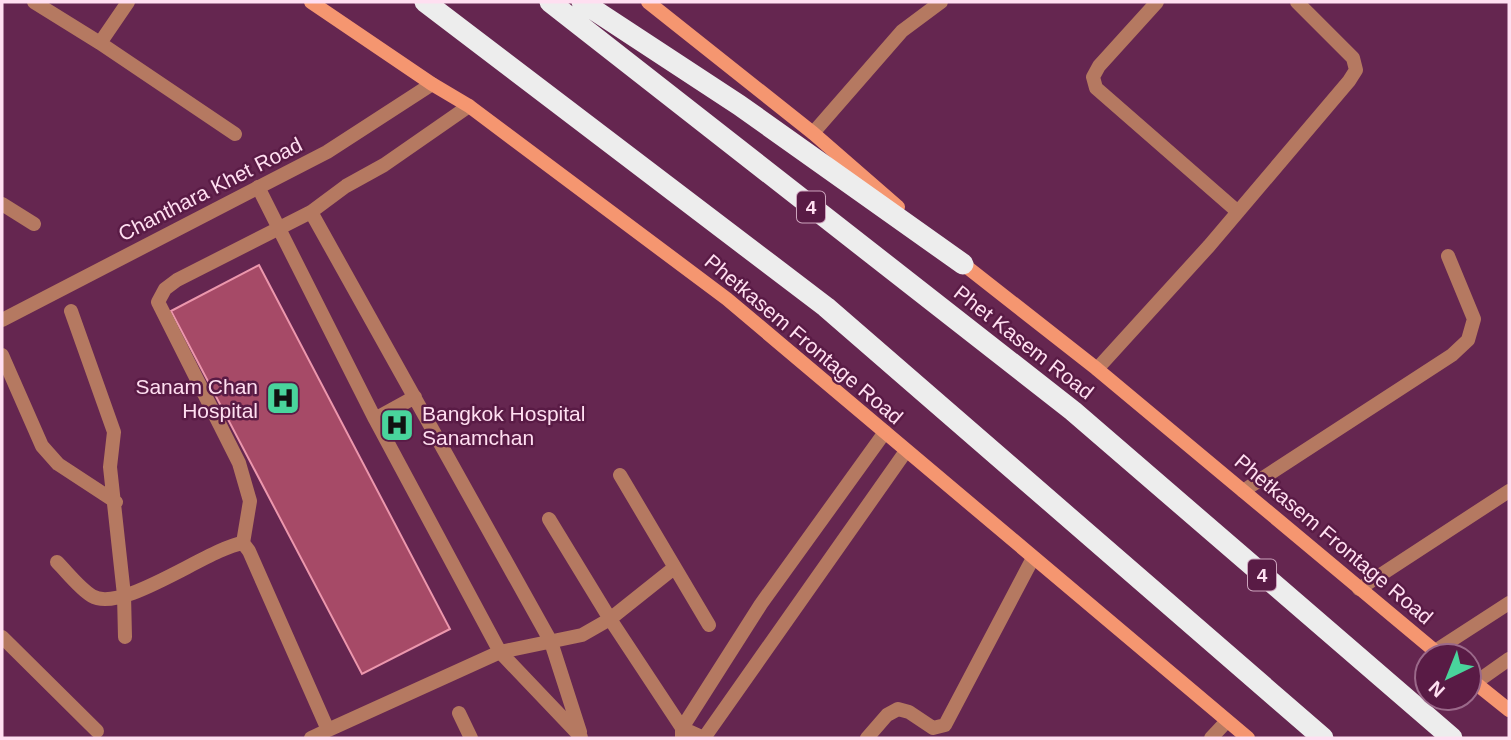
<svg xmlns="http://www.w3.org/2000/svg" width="1511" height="740" font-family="Helvetica,sans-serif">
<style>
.building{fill:#a64a67;stroke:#ec97ad;stroke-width:2}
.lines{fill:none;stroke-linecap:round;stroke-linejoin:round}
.lane{stroke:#b57961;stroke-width:14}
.street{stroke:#b57961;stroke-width:14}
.secondary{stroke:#f59670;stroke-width:14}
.highway{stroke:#ededed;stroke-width:21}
.labels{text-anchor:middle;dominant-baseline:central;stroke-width:5;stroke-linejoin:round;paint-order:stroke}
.shield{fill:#591b45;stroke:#cda4bd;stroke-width:2}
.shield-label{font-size:19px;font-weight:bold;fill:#ffdff1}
.street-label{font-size:21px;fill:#ffdff1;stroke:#591b45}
.poi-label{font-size:21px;fill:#ffdff1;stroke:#591b45;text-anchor:end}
</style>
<rect width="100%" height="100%" fill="#652650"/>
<path class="building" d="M 259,265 L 450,629 L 362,674 L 171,311 Z"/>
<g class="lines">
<path class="lane" d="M 1157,2 L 1099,66 L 1093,77 L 1096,88 L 1238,212
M 813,133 L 902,31 L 941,2
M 258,187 L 375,419 L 500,652 L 581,737
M 311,212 L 551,642 L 580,732
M 71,311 L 114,432 L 110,467 L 124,595 L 125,637
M 2,355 L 42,446 L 58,464 L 116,502
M 1097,369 L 1209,246 L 1349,81 L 1356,70 L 1353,58 L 1297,2
M 375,419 L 415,397
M 620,475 L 709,625
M 549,519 L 610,619 L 682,728 L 704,738
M 243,543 L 250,501 L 239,463 L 158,302 L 165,289 L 177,280 L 311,212 L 346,186 L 384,165 L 469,106
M 57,562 C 67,572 79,588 92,596 C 122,614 209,548 243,543 L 249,551 L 328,730 L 500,652 L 582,635 L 610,619 L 674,568
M 459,713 L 471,738
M 311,738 L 328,730
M 682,738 L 682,728 L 761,604 L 885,432
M 704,738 L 906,451"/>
<path class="street" d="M 34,2 L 100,43 L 235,134
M 100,43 L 128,2
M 2,204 L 34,224
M 2,320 L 327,152 L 432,84
M 1243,491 L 1452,355 L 1468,340 L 1474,319 L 1448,256
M 1359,589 L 1509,491
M 2,637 L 97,731
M 1435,651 L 1509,603
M 1475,683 L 1509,659
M 867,738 L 887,715 L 898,709 L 909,712 L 933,728 L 945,725 L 1033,558
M 1211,738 L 1227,721"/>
<path class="secondary" d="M 311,2 L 432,84 L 469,106 L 727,299 L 1248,738
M 648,2 L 813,133 L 898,207
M 958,260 L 1097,369 L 1441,656
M 1469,678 L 1509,710"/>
<path class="highway" d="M 425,2 L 826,307 L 1323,738
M 550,2 L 1073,411 L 1452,738
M 582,2 L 739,105 L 963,264"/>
</g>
<defs>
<g id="hospital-square" transform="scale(1.75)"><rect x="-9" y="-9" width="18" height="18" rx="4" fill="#49d49c" stroke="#591b45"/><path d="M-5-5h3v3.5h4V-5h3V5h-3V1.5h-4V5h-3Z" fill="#111"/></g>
</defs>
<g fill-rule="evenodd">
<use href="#hospital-square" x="283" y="398"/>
<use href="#hospital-square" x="397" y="425"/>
</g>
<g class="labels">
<g class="shield">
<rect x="797" y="191.5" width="28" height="31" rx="5"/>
<rect x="1248" y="559.5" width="28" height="31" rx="5"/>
</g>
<g class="shield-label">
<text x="811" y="207">4</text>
<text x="1262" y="575">4</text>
</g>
<g class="street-label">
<text transform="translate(210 189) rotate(-27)">Chanthara Khet Road</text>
<text transform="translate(804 339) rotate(40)">Phetkasem Frontage Road</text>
<text transform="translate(1024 342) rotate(38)">Phet Kasem Road</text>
<text transform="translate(1334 539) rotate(40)">Phetkasem Frontage Road</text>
</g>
<g class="poi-label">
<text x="258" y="386">Sanam Chan<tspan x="258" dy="24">Hospital</tspan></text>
<text x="422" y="413" text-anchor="start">Bangkok Hospital<tspan x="422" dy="24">Sanamchan</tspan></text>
</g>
</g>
<rect width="1511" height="740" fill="none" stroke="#ffdff1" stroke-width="7"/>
<g transform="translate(1448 677) rotate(223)"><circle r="33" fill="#591b45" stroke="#9b698a" stroke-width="2"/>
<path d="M0-5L12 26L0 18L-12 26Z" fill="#49d49c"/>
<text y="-10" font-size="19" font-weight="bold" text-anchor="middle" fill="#ffdff1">N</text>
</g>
</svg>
